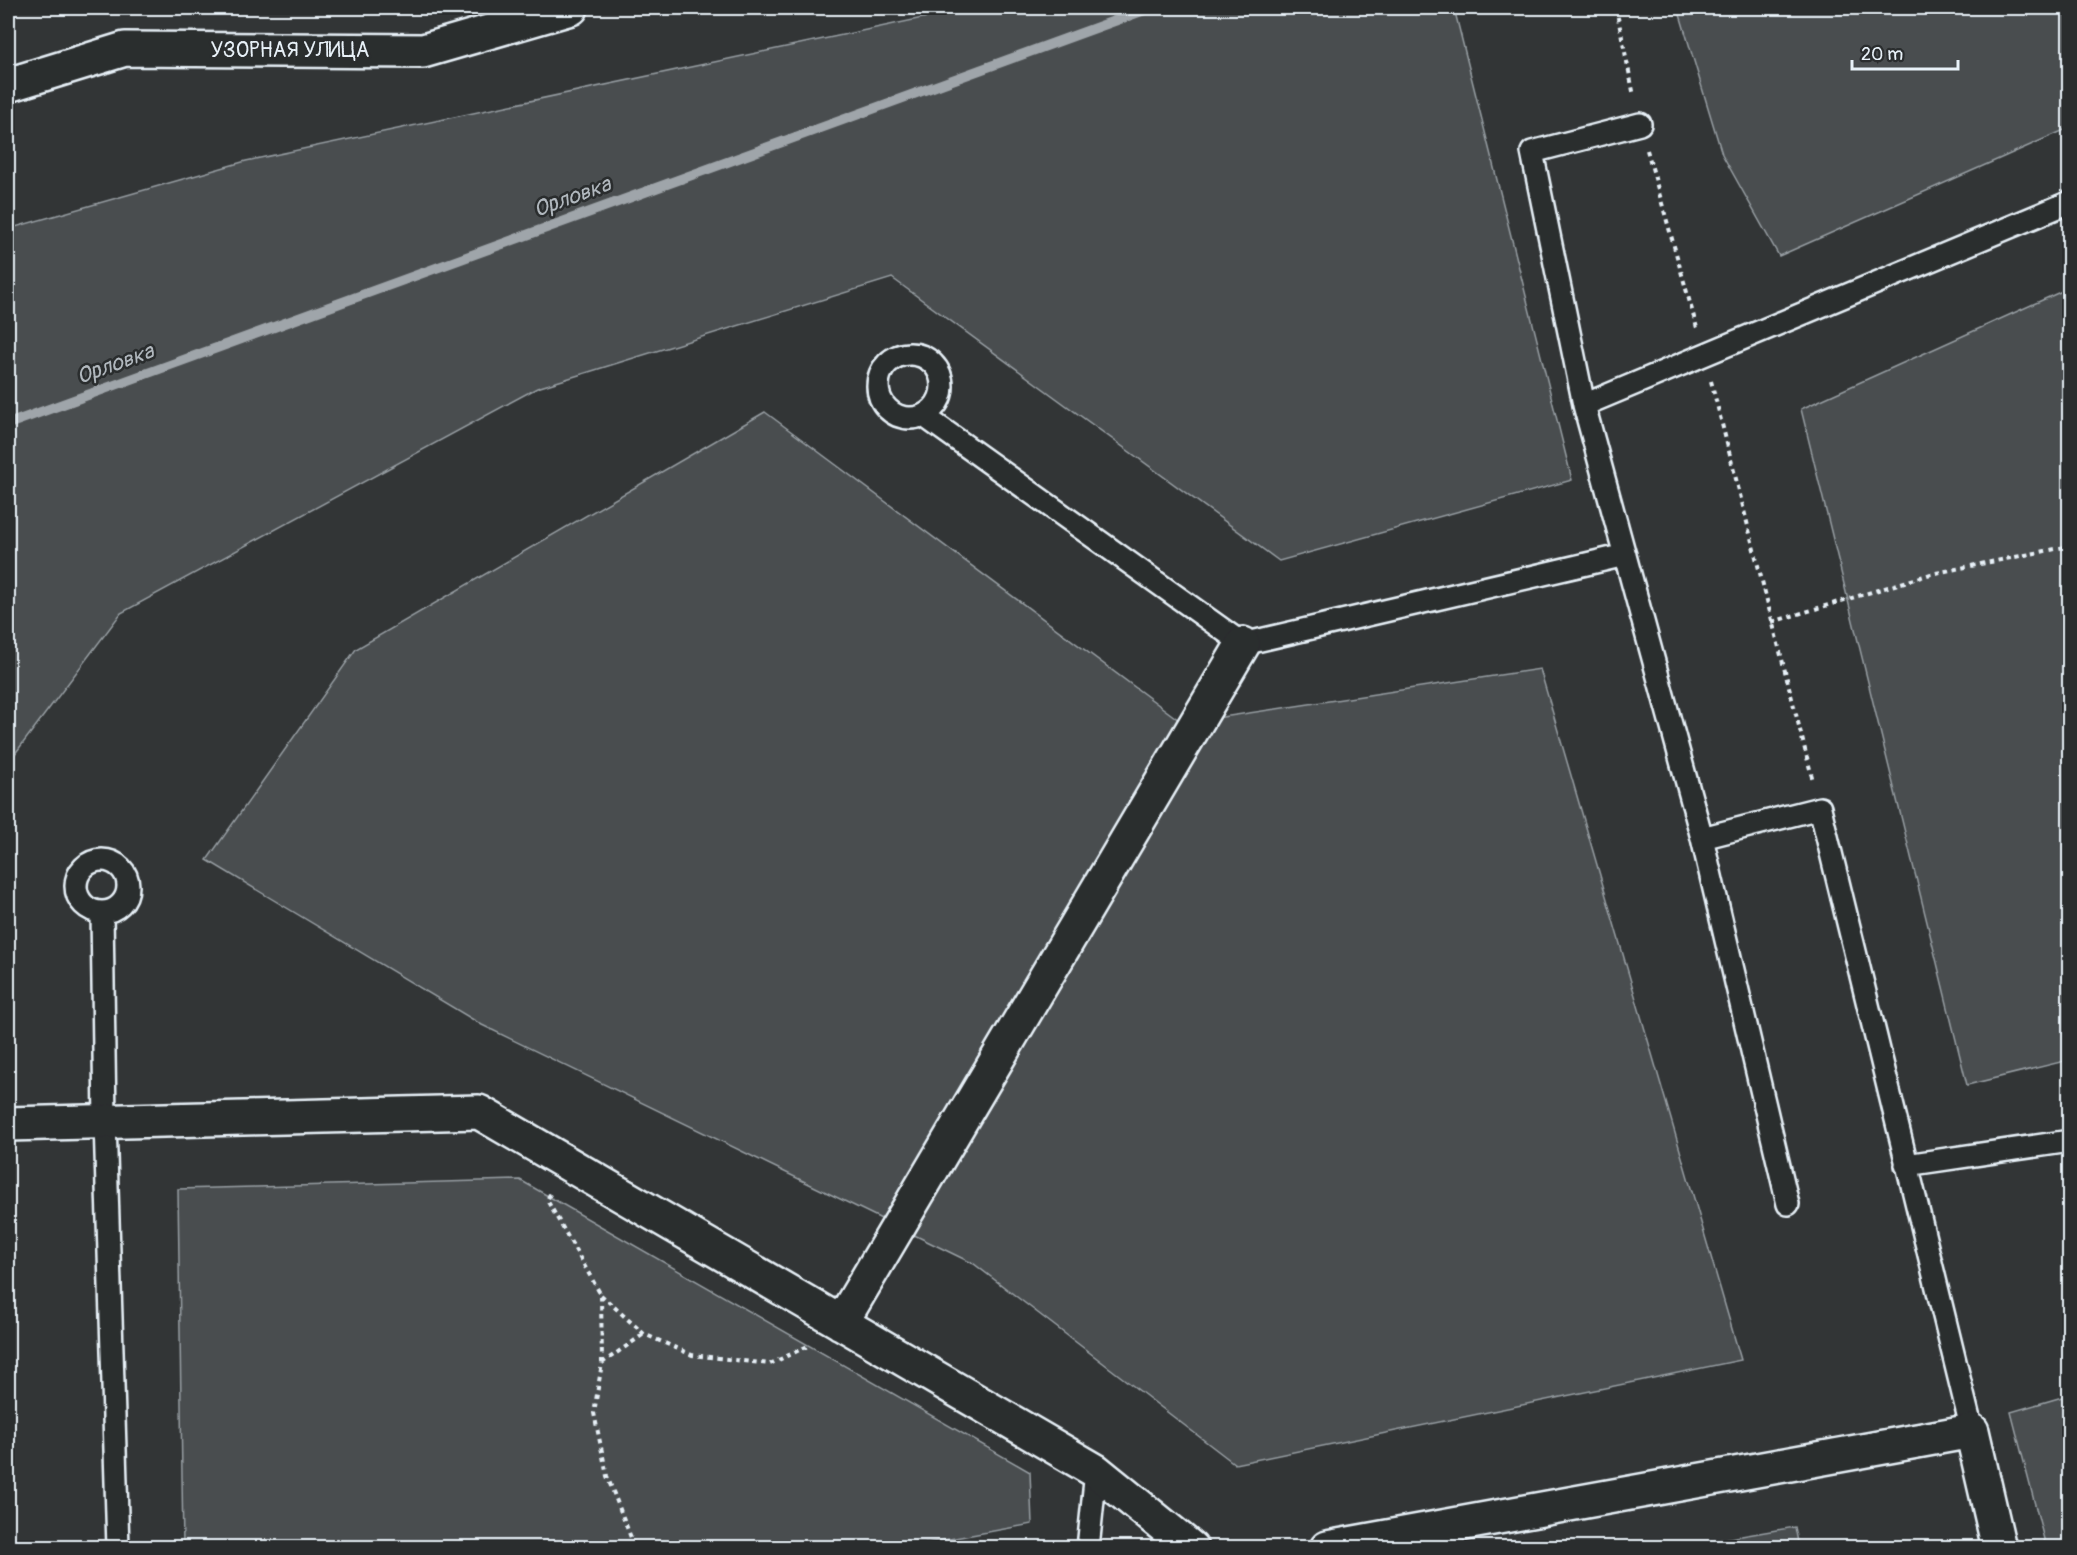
<svg xmlns="http://www.w3.org/2000/svg" width="2077" height="1555" font-family="Pangolin,sans-serif">
<style>
.green{fill:#494d4f;stroke:#989fa4;stroke-width:1.5}
.lines{fill:none;stroke-linecap:round;stroke-linejoin:round}
.stream{stroke:#9fa5aa;stroke-width:10}
.lane-casing{stroke:#e8f1f8;stroke-width:26}
.street-casing{stroke:#e8f1f8;stroke-width:38}
.path{stroke:#e8f1f8;stroke-width:4;stroke-dasharray:4.5 4.5;stroke-linecap:butt}
.lane{stroke:#2a2d2e;stroke-width:21}
.street{stroke:#2a2d2e;stroke-width:33}
.labels{text-anchor:middle;dominant-baseline:central;stroke-width:5;stroke-linejoin:round;paint-order:stroke}
.street-label{font-size:21px;fill:#e8f1f8;stroke:#2a2d2e}
.water-label{font-size:22px;font-style:italic;fill:#b1b8be;stroke:#2a2d2e}
</style>
<rect width="100%" height="100%" fill="#323536"/>
<filter id="ink" filterUnits="userSpaceOnUse"><feTurbulence type="fractalNoise" baseFrequency=".0167" numOctaves="2"/><feDisplacementMap in="SourceGraphic" scale="12" xChannelSelector="R" yChannelSelector="G"/><feConvolveMatrix kernelMatrix="1 2 1 2 8 2 1 2 1" color-interpolation-filters="sRGB"/></filter>
<g filter="url(#ink)">
<path class="green" d="M 970,8 L 1454,8 L 1572,480 L 1279,561 L 892,278 L 537,388 L 121,613 L 8,763 L 8,229 L 246,161 Z
M 1678,8 L 2069,8 L 2069,128 L 1779,256 L 1722,154 Z
M 2069,288 L 2069,1060 L 1967,1085 L 1801,409 Z
M 765,412 L 1183,723 L 1540,669 L 1741,1360 L 1235,1464 L 974,1264 L 482,1025 L 207,860 L 356,649 Z
M 520,1180 L 1030,1472 L 1032,1524 L 900,1548 L 183,1547 L 178,1189 Z
M 2069,1395 L 2069,1547 L 2046,1547 L 2011,1412 Z
M 1795,1527 L 1799,1547 L 1677,1547 Z"/>
<g class="lines">
<path class="stream" d="M 8,424 L 1150,8"/>
<g class="lane-casing">
<path id="lane" d="M 1640,124 L 1532,152 L 1584,405 L 1702,838 L 1788,1204
M878 386a32 32 0 1 1 64 0a32 32 0 1 1-64 0Z
M 1584,405 L 2070,202
M 924,416 L 1243,644 L 1625,555
M 1702,838 L 1820,808 L 1972,1431
M76 886a26 26 0 1 1 52 0a26 26 0 1 1-52 0Z
M 102,912 L 105,1121 L 118,1548
M 1906,1165 L 2070,1141
M 1088,1548 L 1096,1471"/>
</g>
<g class="street-casing">
<path id="street" d="M 8,85 L 125,49 L 423,51 L 571,8
M 8,1124 L 479,1112 L 1096,1471 L 1191,1548
M 841,1323 L 1243,644
M 1327,1548 L 1972,1431 L 1999,1548"/>
</g>
<path class="path" d="M 1616,8 L 1634,96
M 1647,150 L 1697,328
M 1711,381 L 1813,781
M 1772,622 L 1931,574 L 2070,546
M 550,1194 L 547,1200 L 601,1295 L 602,1363 L 594,1413 L 607,1476 L 635,1548
M 601,1295 L 644,1334 L 692,1355 L 770,1364 L 810,1345
M 602,1363 L 644,1334"/>
<use href="#lane" class="lane"/>
<use href="#street" class="street"/>
</g>
</g>
<g class="labels">
<g class="street-label">
<text x="290" y="50">УЗОРНАЯ УЛИЦА</text>
</g>
<g class="water-label">
<text transform="translate(572 197) rotate(-20)">Орловка</text>
<text transform="translate(115 364) rotate(-20)">Орловка</text>
</g>
</g>
<rect width="2077" height="1555" fill="none" stroke="#2a2d2e" stroke-width="30"/>
<rect x="15" y="15" width="2047" height="1525" fill="none" stroke="#e8f1f8" stroke-width="2" filter="url(#ink)"/>
<path d="M1852 60v9h106v-9" fill="none" stroke="#e8f1f8" stroke-width="3"/>
<text x="1861" y="60" font-size="18" fill="#e8f1f8" stroke="#2a2d2e" stroke-width="4.5" paint-order="stroke">20 m</text>
</svg>
